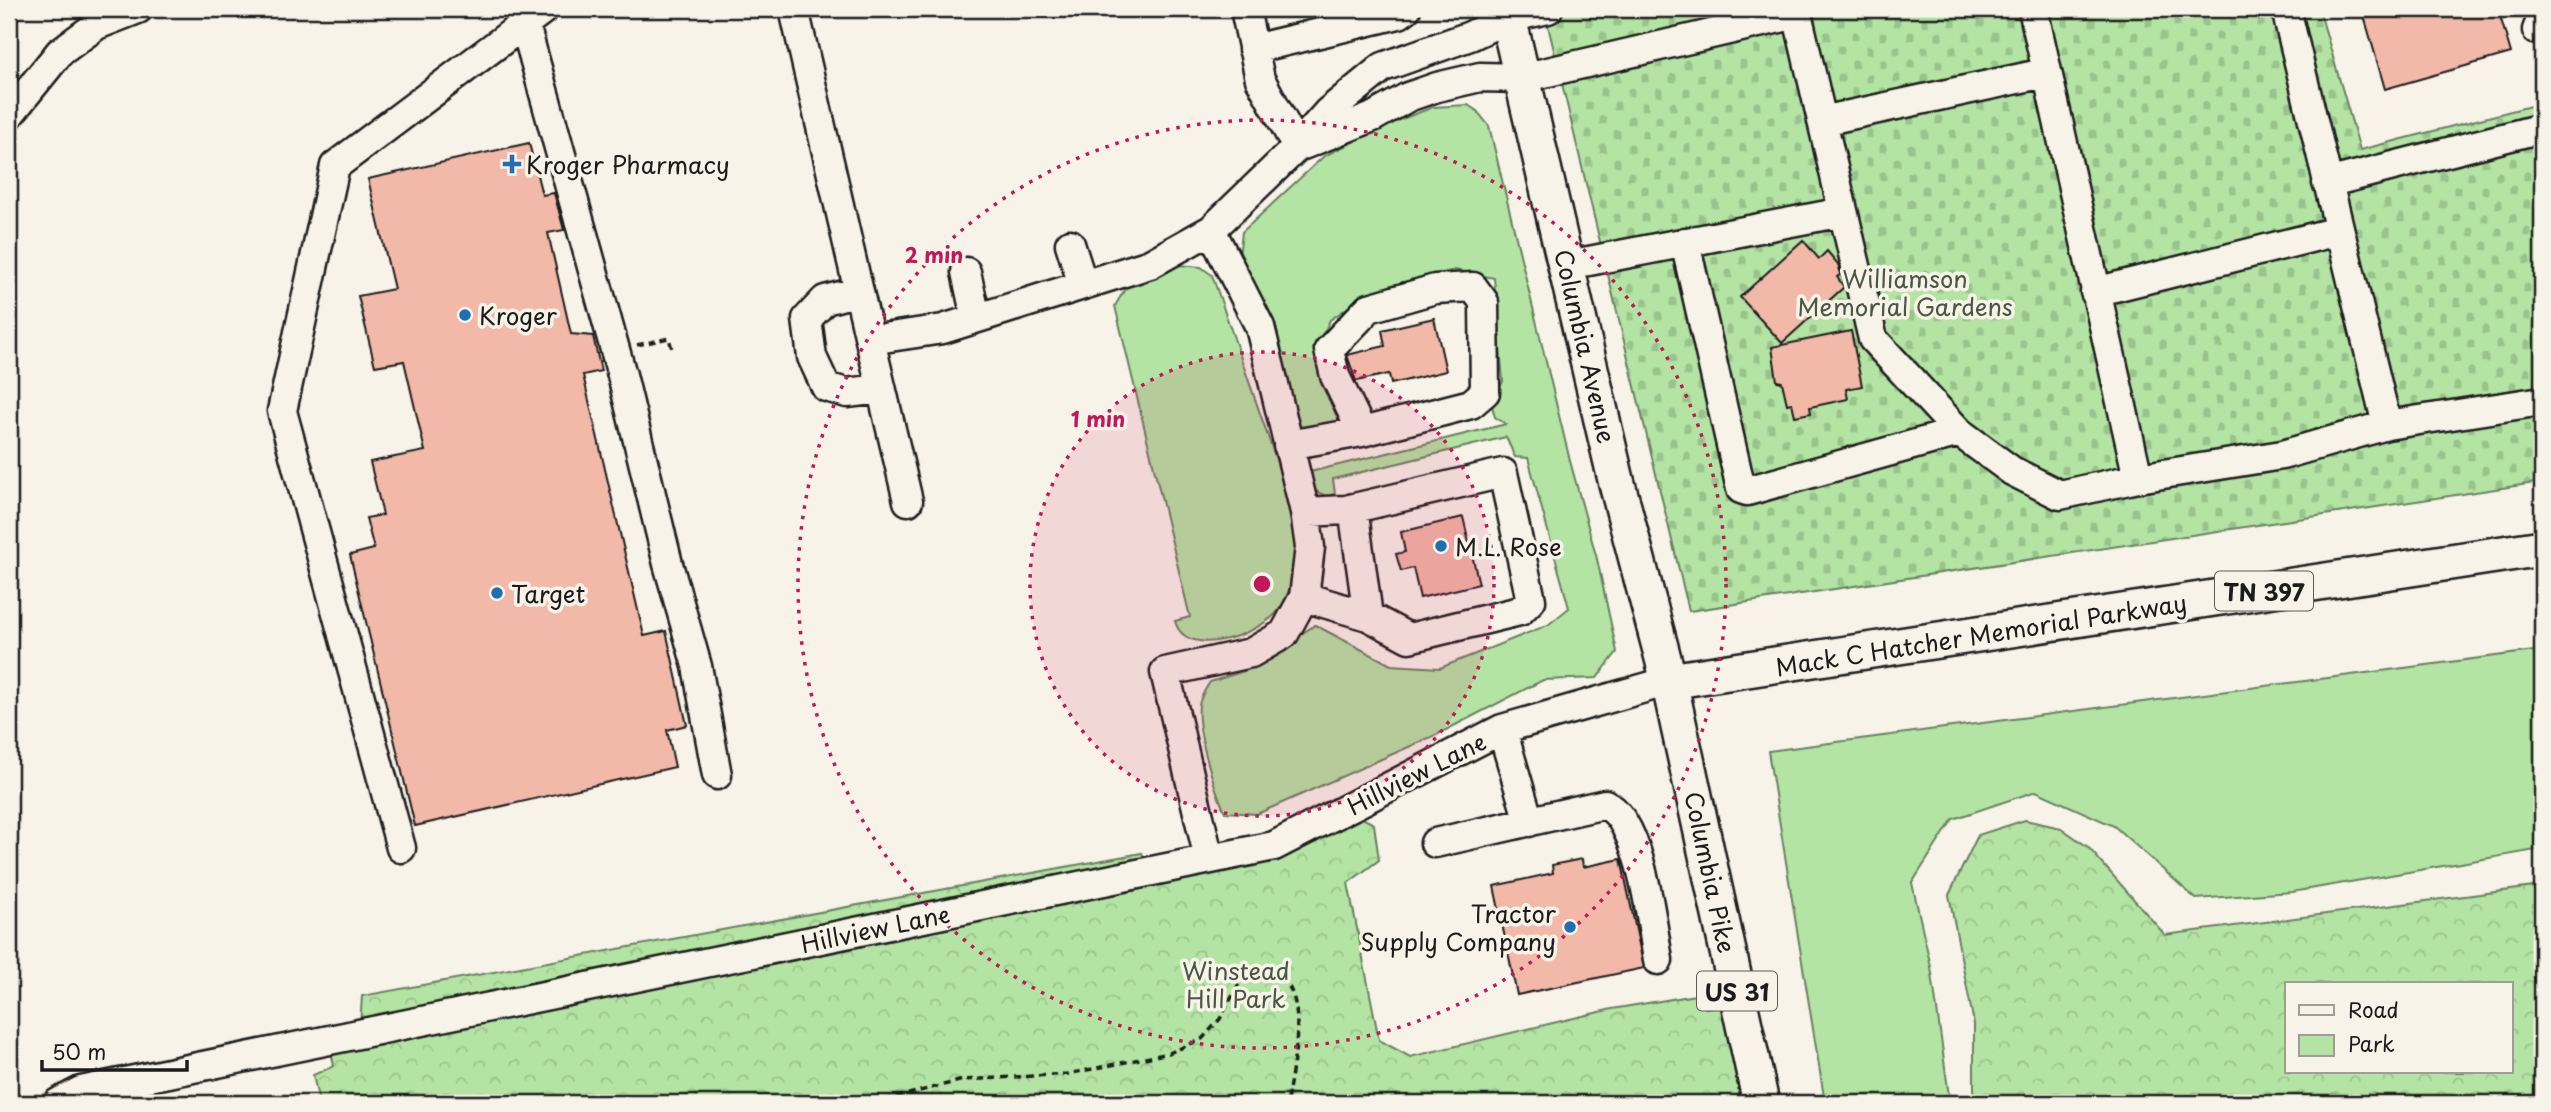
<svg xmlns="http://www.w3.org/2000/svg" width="2551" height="1112" font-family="'Playpen Sans',sans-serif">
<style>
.green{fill:#b3e4a3;stroke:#688060;stroke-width:2}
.forest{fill:url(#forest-crowns);stroke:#688060;stroke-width:2;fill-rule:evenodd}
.cemetery{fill:url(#cemetery-stones);stroke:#688060;stroke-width:2}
.building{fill:#f2b9a8;stroke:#1c1c1c;stroke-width:2}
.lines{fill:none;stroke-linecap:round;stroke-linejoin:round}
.minor-casing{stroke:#1c1c1c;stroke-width:33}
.major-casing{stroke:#1c1c1c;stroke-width:40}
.path{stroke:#1c1c1c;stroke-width:3.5;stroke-dasharray:7 5;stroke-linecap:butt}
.minor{stroke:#f7f3e8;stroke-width:28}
.major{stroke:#f7f3e8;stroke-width:35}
.ring{fill:none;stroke:#c2185b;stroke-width:3.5;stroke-dasharray:3.5 7}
.poi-dot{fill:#1f6fb2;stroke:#f7f3e8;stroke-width:2.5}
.labels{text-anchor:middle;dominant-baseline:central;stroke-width:7;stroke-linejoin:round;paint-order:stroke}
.shield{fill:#f7f3e8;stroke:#5e5c59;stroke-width:2}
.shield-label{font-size:23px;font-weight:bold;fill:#1c1c1c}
.poi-label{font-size:24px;fill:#1c1c1c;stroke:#f7f3e8;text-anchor:start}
.park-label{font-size:24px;fill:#495844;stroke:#f7f3e8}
.street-label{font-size:24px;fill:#1c1c1c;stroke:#f7f3e8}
.centre{fill:#c2185b;stroke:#f7f3e8;stroke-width:3.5}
.ring-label{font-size:21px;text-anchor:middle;font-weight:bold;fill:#c2185b;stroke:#f7f3e8;stroke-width:7;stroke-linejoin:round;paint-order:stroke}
</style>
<defs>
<pattern id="forest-crowns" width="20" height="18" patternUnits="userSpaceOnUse" patternTransform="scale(1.75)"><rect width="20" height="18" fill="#b3e4a3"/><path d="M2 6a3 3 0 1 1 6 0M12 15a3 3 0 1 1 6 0" fill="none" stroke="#99c38c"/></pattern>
<pattern id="cemetery-stones" width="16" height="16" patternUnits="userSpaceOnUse" patternTransform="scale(1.75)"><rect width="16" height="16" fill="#b3e4a3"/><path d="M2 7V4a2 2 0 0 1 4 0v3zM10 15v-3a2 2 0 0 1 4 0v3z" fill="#99c38c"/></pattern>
</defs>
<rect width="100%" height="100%" fill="#f7f3e8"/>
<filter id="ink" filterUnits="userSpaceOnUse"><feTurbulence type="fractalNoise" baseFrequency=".0143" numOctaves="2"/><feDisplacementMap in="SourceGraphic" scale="14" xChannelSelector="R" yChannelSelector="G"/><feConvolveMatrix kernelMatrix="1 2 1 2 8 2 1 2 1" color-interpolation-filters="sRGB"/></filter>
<g filter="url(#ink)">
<path class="green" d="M 1468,105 L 1477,111 L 1489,126 L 1570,461 L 1597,559 L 1617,652 L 1597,678 L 1543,680 L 1438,734 L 1257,814 L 1225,812 C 1215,790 1193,723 1200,701 C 1202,695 1206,688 1210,682 L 1247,670 L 1315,625 L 1391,665 L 1440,668 L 1548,625 L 1569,608 L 1528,458 L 1515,457 L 1506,437 L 1333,479 L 1335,494 L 1326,496 L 1313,490 L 1310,472 L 1506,424 L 1495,417 L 1492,406 L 1503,381 L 1494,278 L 1455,270 L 1392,285 L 1360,299 L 1330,320 L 1317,348 L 1347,420 L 1300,429 L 1294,422 L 1239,257 L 1242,232 L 1324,156 L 1387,125 L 1433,107 Z
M 1179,265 L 1201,267 L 1212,275 L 1296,517 C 1297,546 1297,581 1281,607 C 1266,632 1186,663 1175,621 L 1190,617 L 1115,306 L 1128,284 Z
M 2542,650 L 2542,849 L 2292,892 L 2196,899 L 2114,826 L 2036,791 L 1953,819 L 1912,883 L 1931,967 L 1950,1103 L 1825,1103 L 1768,751 Z"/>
<path class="forest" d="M 1358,816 L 1374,824 L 1379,860 L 1348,883 L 1379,1040 L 1410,1057 L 1612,1009 L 1702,994 L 1706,1008 L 1721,1005 L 1742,1103 L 319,1103 L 313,1075 L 334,1066 L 330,1046 L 359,1040 L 362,996 L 1142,853 L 1153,879 Z
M 2025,820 L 2061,828 L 2088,847 L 2165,935 L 2542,886 L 2542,1103 L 1974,1103 L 1974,1024 L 1949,895 L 1978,835 ZM 2287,984 L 2511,984 L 2511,1072 L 2287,1072 Z"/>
<path class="cemetery" d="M 1544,9 L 2319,9 L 2360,150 L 2542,103 L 2542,482 L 1689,611 Z"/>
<path class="building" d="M 2362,9 L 2498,9 L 2511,53 L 2385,89 Z
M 529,143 L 542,195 L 554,193 L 564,230 L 548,233 L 571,334 L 593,336 L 601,371 L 583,375 L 644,636 L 666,631 L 687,725 L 667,730 L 675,767 L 415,826 L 350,555 L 374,549 L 366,518 L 383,515 L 370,462 L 425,451 L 404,361 L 375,366 L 358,296 L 394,289 L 368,179 Z
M 1803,240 L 1819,259 L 1827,251 L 1838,264 L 1841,274 L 1837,277 L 1844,287 L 1782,343 L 1740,297 Z
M 1434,318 L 1446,371 L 1391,384 L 1389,374 L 1356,381 L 1347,355 L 1385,346 L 1382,330 Z
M 1851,331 L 1862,386 L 1846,389 L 1848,399 L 1810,407 L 1811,413 L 1795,416 L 1792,403 L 1787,404 L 1782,382 L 1777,381 L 1772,347 Z
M 1463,517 L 1479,584 L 1420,598 L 1413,568 L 1401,571 L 1396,554 L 1405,552 L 1401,532 Z
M 1582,859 L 1583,867 L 1621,859 L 1644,968 L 1517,995 L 1494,886 L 1553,873 L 1552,865 Z"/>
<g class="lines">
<g class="minor-casing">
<path id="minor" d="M 794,9 L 870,340 L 943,329 L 1150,264 L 1211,230 L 1297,147 L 1328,112 L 1383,67 L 1470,36 L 1508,18 L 1548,9
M 1245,9 L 1260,79 L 1297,147
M 1796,9 L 1873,339 L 1959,432 L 2012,471 L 2060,495 L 2138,478 L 2282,455 L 2387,425 L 2542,401
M 2033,9 L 2138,478
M 2286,9 L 2387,425
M 525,25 L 622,375 L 668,564 L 697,666 L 717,775
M 2537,30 L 2542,18
M 1253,49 L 1399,14 L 1406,9
M 9,115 L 60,52 L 97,25 L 138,9
M 1822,121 L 2045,73
M 1303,145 L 1373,117 L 1408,97 L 1437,87 L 1480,77 L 1522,78 L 1797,14
M 2327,183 L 2542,128
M 1685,242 L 1741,489 L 1747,491 L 1959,432
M 1070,244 L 1083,285
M 1568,265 L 1843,212
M 966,272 L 976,318
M 859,291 L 825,300 L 807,319 L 812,357 L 826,387 L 847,393 L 880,389
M 2095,292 L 2338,231
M 870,340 L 908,501
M 1288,445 L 1362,432 L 1471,404 L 1485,392 L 1484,302 L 1473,287 L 1435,289 L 1369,308 L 1329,350 L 1335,376 L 1362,432
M 1353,508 L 1368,616
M 1304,597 L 1368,616 L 1409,638 L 1520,611 L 1531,600 L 1503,473 L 1346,510 L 1305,512
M 1502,729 L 1529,822
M 1435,843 L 1605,804 C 1641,821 1652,923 1658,960
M 401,848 L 282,411 L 335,166 L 544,9
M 1209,859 L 1165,672 L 1251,653 L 1284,634 L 1304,597 L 1310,547 L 1305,512 L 1260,327 L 1211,230
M 58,1103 L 81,1091 L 1274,846 L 1502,729 L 1669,681"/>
</g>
<g class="major-casing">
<path id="major" d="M 1506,9 L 1616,480 L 1669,681 L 1761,1103
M 1669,681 L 2542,548"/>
</g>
<path class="path" d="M 637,345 L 669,338 L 672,349
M 873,1103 L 963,1080 L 1068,1074 L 1169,1053 L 1202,1039 L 1220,1019 L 1241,980 L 1252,968 C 1320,968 1292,1063 1287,1103"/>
<use href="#minor" class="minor"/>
<use href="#major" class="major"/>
</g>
</g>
<circle cx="1262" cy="584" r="232" fill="#c2185b" fill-opacity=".12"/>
<g class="ring">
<circle cx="1262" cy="584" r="232"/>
<circle cx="1262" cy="584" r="464"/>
</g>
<g class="poi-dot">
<path d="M508.5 153.5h7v7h7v7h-7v7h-7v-7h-7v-7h7z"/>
<circle cx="465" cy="315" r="7"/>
<circle cx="1441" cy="546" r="7"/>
<circle cx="497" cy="593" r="7"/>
<circle cx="1570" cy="927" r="7"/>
</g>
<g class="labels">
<g class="shield">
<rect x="2215" y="571.5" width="98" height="39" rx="5"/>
<rect x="1697" y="971.5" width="80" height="39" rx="5"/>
</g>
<g class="shield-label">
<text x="2264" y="591">TN 397</text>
<text x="1737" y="991">US 31</text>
</g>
<g class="poi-label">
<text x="526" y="164">Kroger Pharmacy</text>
<text x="479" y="315">Kroger</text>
<text x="1455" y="546">M.L. Rose</text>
<text x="511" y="593">Target</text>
<text x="1556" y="913" text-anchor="end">Tractor<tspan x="1556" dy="28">Supply Company</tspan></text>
</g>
<g class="park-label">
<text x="1905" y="278">Williamson<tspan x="1905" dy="28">Memorial Gardens</tspan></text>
<text x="1236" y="970">Winstead<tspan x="1236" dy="28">Hill Park</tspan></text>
</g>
<g class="street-label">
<text transform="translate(1586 346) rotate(77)">Columbia Avenue</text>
<text transform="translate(1981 634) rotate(-9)">Mack C Hatcher Memorial Parkway</text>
<text transform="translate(1416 773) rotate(-27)">Hillview Lane</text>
<text transform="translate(1711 872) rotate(78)">Columbia Pike</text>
<text transform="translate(875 928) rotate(-12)">Hillview Lane</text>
</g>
</g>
<circle cx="1262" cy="584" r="10" class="centre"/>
<g class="ring-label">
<text x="934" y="263">2 min</text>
<text x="1098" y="427">1 min</text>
</g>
<rect width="2551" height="1112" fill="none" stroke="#f7f3e8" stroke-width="35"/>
<rect x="18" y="18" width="2516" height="1077" fill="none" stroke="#1c1c1c" stroke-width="2.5" filter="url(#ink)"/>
<rect x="2285" y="982" width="228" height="91" fill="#f7f3e8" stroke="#9f9d96" stroke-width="2"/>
<rect x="2299" y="1005" width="35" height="10" fill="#f7f3e8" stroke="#9f9d96" stroke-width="2"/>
<text x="2348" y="1018" font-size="21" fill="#1c1c1c">Road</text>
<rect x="2299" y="1035" width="35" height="21" fill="#b3e4a3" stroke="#9f9d96" stroke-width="2"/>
<text x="2348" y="1052" font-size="21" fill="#1c1c1c">Park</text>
<path d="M42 1060v10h145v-10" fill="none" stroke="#1c1c1c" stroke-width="3.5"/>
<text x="52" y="1060" font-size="21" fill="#1c1c1c" stroke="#f7f3e8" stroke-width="5" paint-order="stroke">50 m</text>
</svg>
